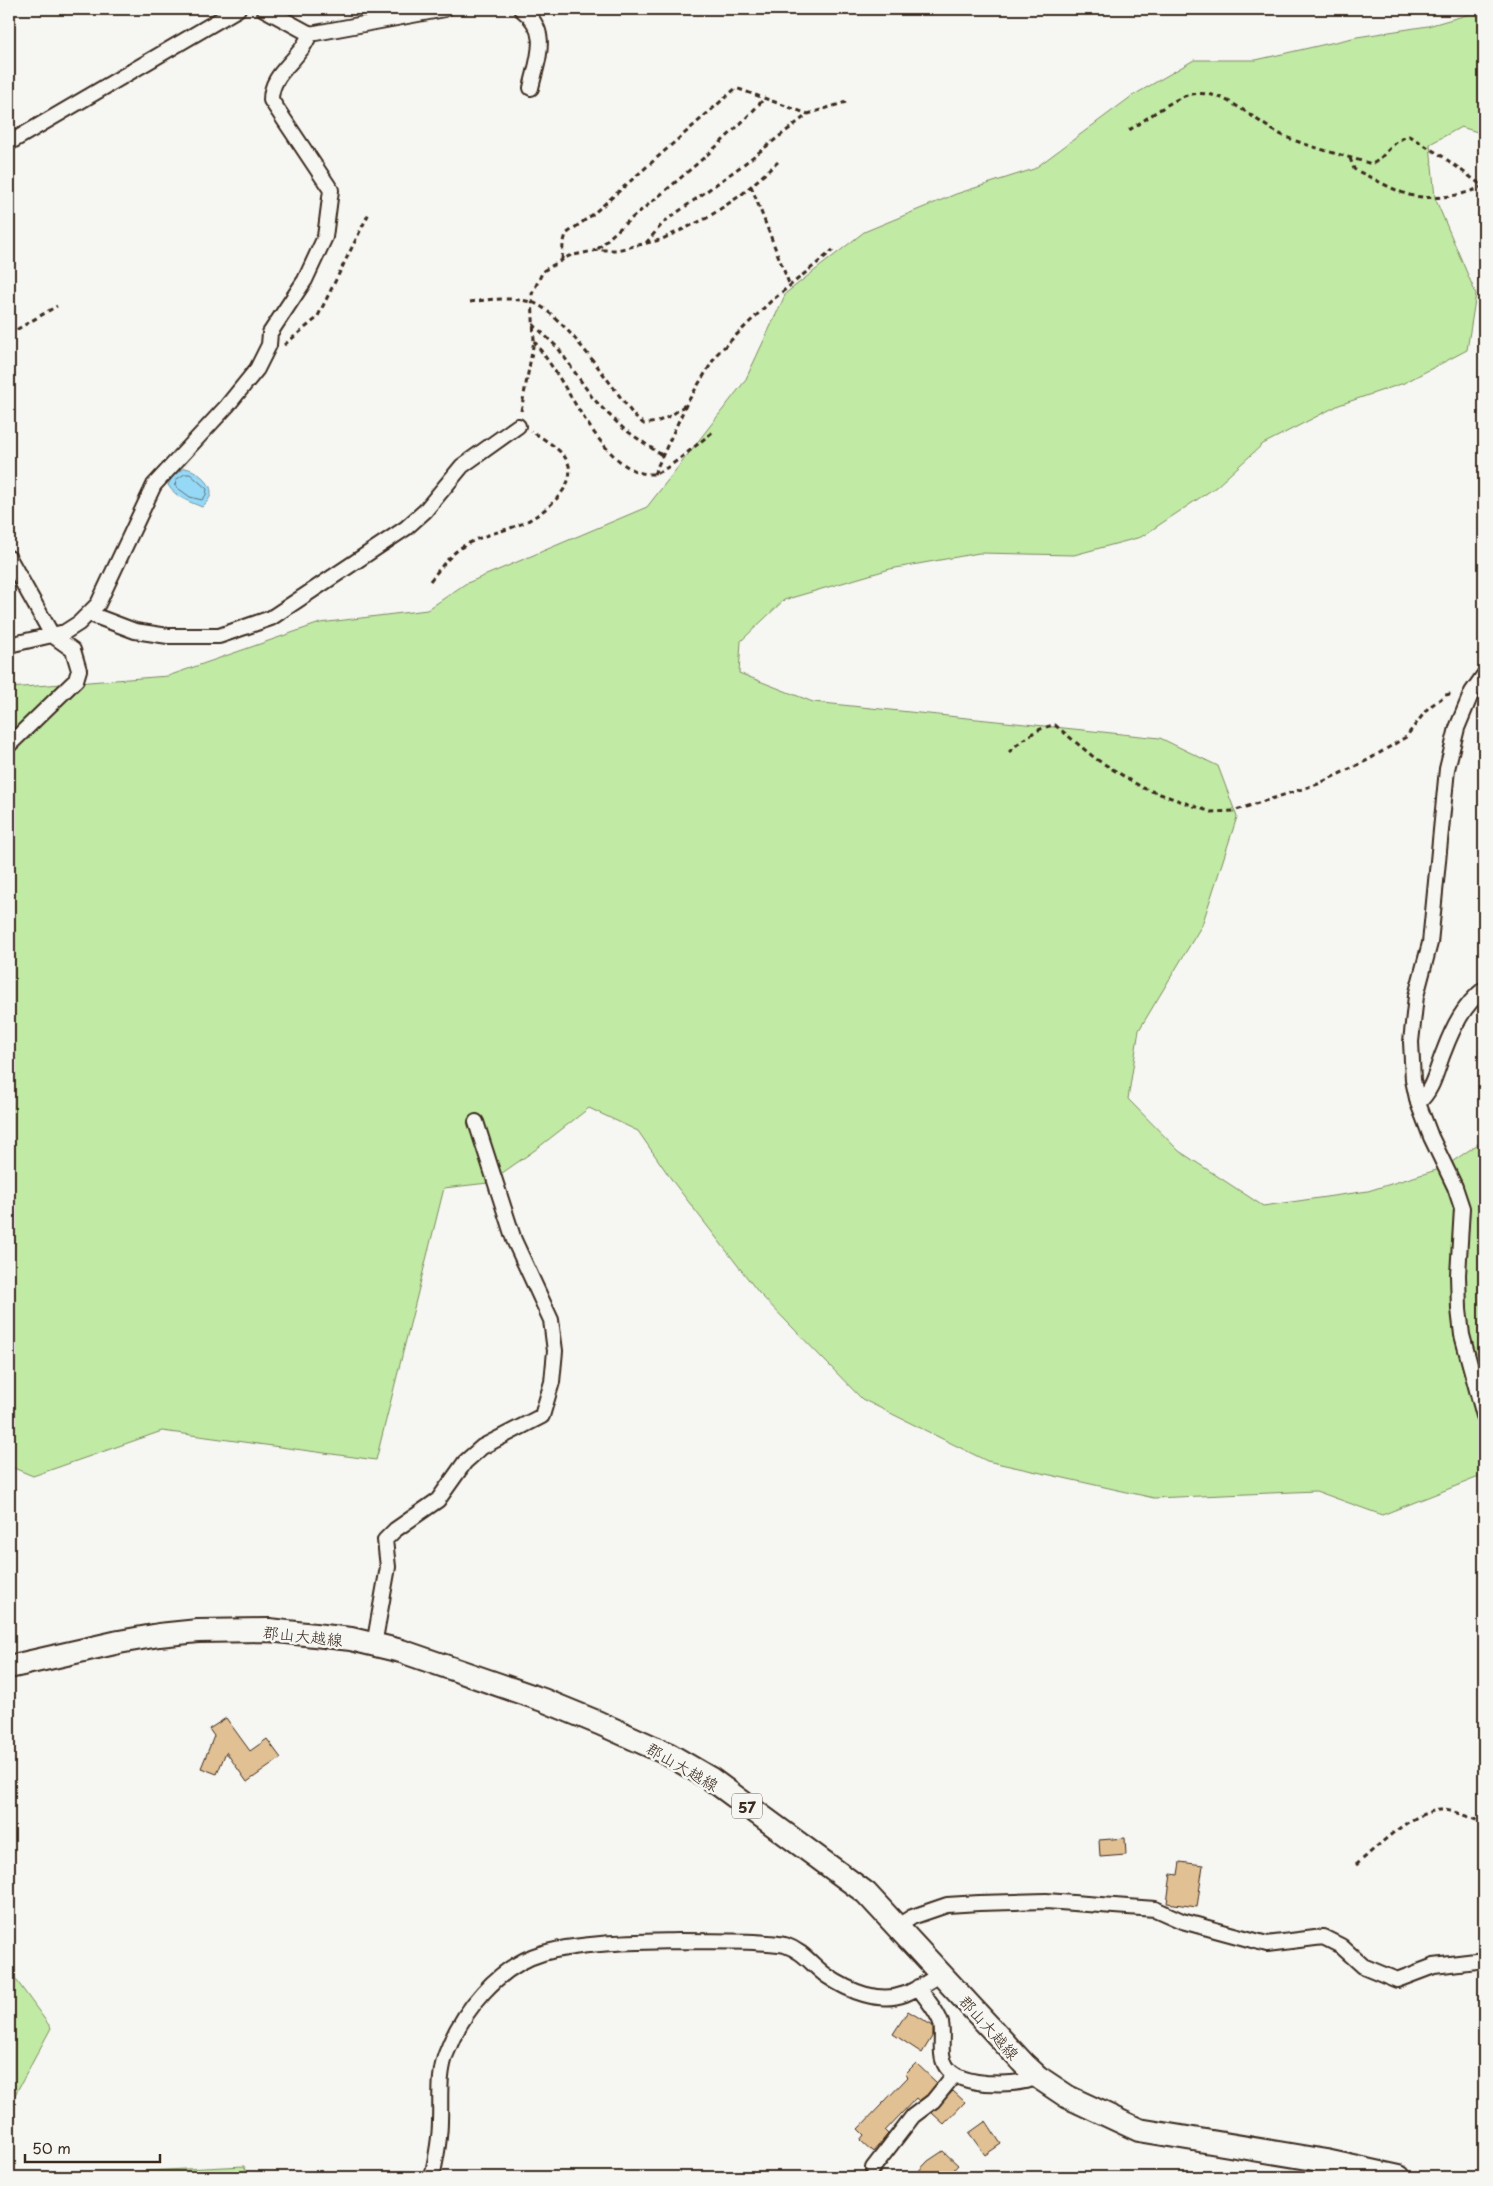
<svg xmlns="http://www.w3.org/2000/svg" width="1493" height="2186" font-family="'Playpen Sans','Klee One',sans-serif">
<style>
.green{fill:#c1eaa5;stroke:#7e8a62}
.water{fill:#95d9f7;stroke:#7193a0}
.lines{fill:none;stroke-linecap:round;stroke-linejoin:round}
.shore{stroke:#5f7075;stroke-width:1}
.building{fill:#e1c093;stroke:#3b2a1e}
.minor-casing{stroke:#3b2a1e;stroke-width:18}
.primary-casing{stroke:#3b2a1e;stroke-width:26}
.path{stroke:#3b2a1e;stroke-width:3;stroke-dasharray:5 4;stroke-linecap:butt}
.minor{stroke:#f6f6f2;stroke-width:14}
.primary{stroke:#f6f6f2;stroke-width:22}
.labels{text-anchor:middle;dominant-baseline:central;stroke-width:5;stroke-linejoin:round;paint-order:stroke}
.shield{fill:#f6f6f2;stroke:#73675e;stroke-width:1}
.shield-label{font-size:15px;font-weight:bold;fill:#3b2a1e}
.street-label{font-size:16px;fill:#3b2a1e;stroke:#f6f6f2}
</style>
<rect width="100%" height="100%" fill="#f6f6f2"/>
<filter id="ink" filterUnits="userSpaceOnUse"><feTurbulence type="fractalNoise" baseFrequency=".02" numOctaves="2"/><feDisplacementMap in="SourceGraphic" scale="10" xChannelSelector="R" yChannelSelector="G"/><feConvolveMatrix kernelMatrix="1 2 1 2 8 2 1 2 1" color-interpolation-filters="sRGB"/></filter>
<g filter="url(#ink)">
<path class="green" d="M 1484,10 L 1484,134 L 1461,127 L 1430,144 L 1435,198 L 1476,294 L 1467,350 L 1404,383 L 1339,405 L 1263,444 L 1216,487 L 1141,537 L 1074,555 L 979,553 L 890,569 L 784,600 L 741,641 L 739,673 L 813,702 L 1160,738 L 1218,766 L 1237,817 L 1202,925 L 1139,1030 L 1128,1099 L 1179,1151 L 1263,1206 L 1368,1191 L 1443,1168 L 1484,1140 L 1484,1475 L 1382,1515 L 1316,1491 L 1154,1498 L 987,1461 L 862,1399 L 759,1293 L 674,1183 L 638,1131 L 589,1108 L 535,1150 L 488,1183 L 444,1188 L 376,1460 L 162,1431 L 33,1476 L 9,1466 L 9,688 L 168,676 L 320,623 L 427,610 L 465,584 L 647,507 L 745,381 L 786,293 L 864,232 L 956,194 L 1034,169 L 1132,96 L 1194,60 L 1256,60 L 1357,37 L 1428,26 Z
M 9,1970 L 51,2028 L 9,2106 Z
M 244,2166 L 250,2177 L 104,2177 L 147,2171 Z"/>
<path class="water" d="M 184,468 C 192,469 196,472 202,477 C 214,488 214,496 202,507 C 190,502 175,497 168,485 L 172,477 Z"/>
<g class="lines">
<path class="shore" d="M 185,474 L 190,474 L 207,489 L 206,495 L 202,500 L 190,497 L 175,486 L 176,480 Z"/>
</g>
<path class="building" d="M 226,1718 L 250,1751 L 267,1739 L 281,1758 L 247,1782 L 226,1752 L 217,1774 L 201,1768 L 214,1736 L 209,1729 Z
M 1125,1838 L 1126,1855 L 1100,1857 L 1099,1840 Z
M 1180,1862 L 1203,1865 L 1197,1907 L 1167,1903 L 1171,1874 L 1178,1875 Z
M 908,2011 L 933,2026 L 933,2035 L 922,2053 L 893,2034 Z
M 916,2063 L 937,2083 L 927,2095 L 919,2101 L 916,2098 L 885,2131 L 888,2134 L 873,2152 L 860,2140 L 864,2135 L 858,2129 L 908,2077 L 905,2074 Z
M 953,2091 L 965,2102 L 944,2124 L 932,2113 Z
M 986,2121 L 1001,2144 L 985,2155 L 969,2133 Z
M 943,2151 L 958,2165 L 947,2177 L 913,2177 L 928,2161 Z"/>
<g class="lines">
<g class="minor-casing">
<path id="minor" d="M 264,9 L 310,34 L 445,9
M 521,9 C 551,31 538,57 531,88
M 9,143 L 238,9
M 9,558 L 52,635 L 9,645
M 90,614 L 135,631 L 168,636 L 219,636 L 271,618 L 406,528 L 425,511 L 462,466 L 518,426
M 52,635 L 65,632 L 79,623 L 98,604 L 154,485 L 227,406 L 257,369 L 269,345 L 270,333 L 305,280 L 325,237 L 331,190 L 271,100 C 271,78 288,67 299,52 C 304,47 307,40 310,34
M 1484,675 L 1472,692 L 1457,728 L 1447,769 L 1430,943 L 1416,996 L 1411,1042 L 1413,1080 L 1418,1103 L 1431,1137 L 1455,1187 L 1462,1208 L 1458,1275 L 1459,1309 L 1462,1335 L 1484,1416
M 9,745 L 76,680 L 79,670 L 73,650 L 52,635
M 1418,1103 C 1434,1089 1436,1070 1444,1051 C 1453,1027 1464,1005 1484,989
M 374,1645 L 388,1567 L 385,1540 L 395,1530 L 438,1500 L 465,1462 L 482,1447 L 542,1416 L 552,1382 L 555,1351 L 551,1320 L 514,1240 L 476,1122
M 898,1926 L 912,1917 L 947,1905 L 979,1903 L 1046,1901 L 1155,1909 L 1182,1921 L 1267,1944 L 1323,1937 L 1341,1946 L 1363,1966 L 1397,1980 L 1434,1966 L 1484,1960
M 918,1987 C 925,1998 937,2010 941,2023 C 943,2032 941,2044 942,2054 C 944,2076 966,2081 985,2083 C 1004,2084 1020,2084 1038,2077
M 873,2168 L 913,2116 L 933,2101 L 954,2075
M 432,2177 C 436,2159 440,2140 440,2121 C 441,2098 438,2076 446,2054 C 462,2011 498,1966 543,1953 C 583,1942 637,1942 679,1941 C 704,1941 729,1941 754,1942 C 764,1943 775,1943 785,1945 C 803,1951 812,1965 827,1976 C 849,1991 879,2004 905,1994 C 918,1989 930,1980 941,1974
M 1319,2177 L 1326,2161"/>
</g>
<g class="primary-casing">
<path id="primary" d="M 9,1667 L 119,1642 L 159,1635 L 198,1631 L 269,1630 L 351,1639 L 401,1651 L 543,1700 L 599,1723 L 668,1754 L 711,1779 L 866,1893 L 1024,2064 L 1038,2077 L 1068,2097 L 1139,2130 L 1326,2161 L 1399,2177"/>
</g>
<path class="path" d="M 1129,130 C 1144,121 1176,96 1192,94 C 1228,88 1258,127 1291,139 C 1317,149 1345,156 1372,164 C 1387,156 1392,140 1409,136 L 1442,156 L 1484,187
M 1350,158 L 1354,169 L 1357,171 C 1374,178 1397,193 1414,196 C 1436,200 1463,196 1483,186
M 751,186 L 790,286
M 646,243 L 664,222 L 740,167 L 808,114 L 846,102
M 598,249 C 620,226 646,207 671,186 C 703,159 735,131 763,100
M 562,259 L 563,245 L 566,234 L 592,215 L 736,88 L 808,114
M 470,302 C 490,299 511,297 531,302 C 559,308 616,392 635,417 L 644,424 C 662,422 672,416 686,404
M 533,324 L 558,348 L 592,397 L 604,410 L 624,429 L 663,456
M 9,334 L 57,306
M 534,341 C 545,356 556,372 566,389 C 582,414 615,477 653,474 C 667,472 702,440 715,430
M 284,345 L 317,318 L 370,211
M 521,411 L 534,341 L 532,294 L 543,271 L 569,256 L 598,250 L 617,250 L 660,240 L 707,218 L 741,195 L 778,162
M 654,474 L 687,403 L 717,354 L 770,302 L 833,250
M 430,581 C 442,566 453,550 471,542 C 490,532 513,530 531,519 C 550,508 583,480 564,456 C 556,446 542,438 531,431
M 1009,752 C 1023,739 1036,728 1055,725 L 1096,759 L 1143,788 L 1211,812 L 1233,811 L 1318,784 L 1368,760 L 1406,737 L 1428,708 L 1446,695 L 1454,693
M 1356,1865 C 1377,1847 1411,1812 1440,1810 C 1451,1809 1473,1819 1484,1823"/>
<use href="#minor" class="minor"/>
<use href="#primary" class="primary"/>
</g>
</g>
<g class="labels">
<rect class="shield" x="732" y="1793.5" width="30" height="25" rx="4"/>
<g class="shield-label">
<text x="747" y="1806">57</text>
</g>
<g class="street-label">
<text transform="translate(303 1635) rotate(6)">郡山大越線</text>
<text transform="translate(683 1766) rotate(30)">郡山大越線</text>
<text transform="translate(990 2027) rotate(48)">郡山大越線</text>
</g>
</g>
<rect width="1493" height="2186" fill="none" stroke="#f6f6f2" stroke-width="30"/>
<rect x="15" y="15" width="1463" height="2156" fill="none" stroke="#3b2a1e" stroke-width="2" filter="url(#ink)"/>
<path d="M25 2154v8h135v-8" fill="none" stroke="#3b2a1e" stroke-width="2.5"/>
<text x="32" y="2154" font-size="15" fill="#3b2a1e" stroke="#f6f6f2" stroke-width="4" paint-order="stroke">50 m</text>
</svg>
